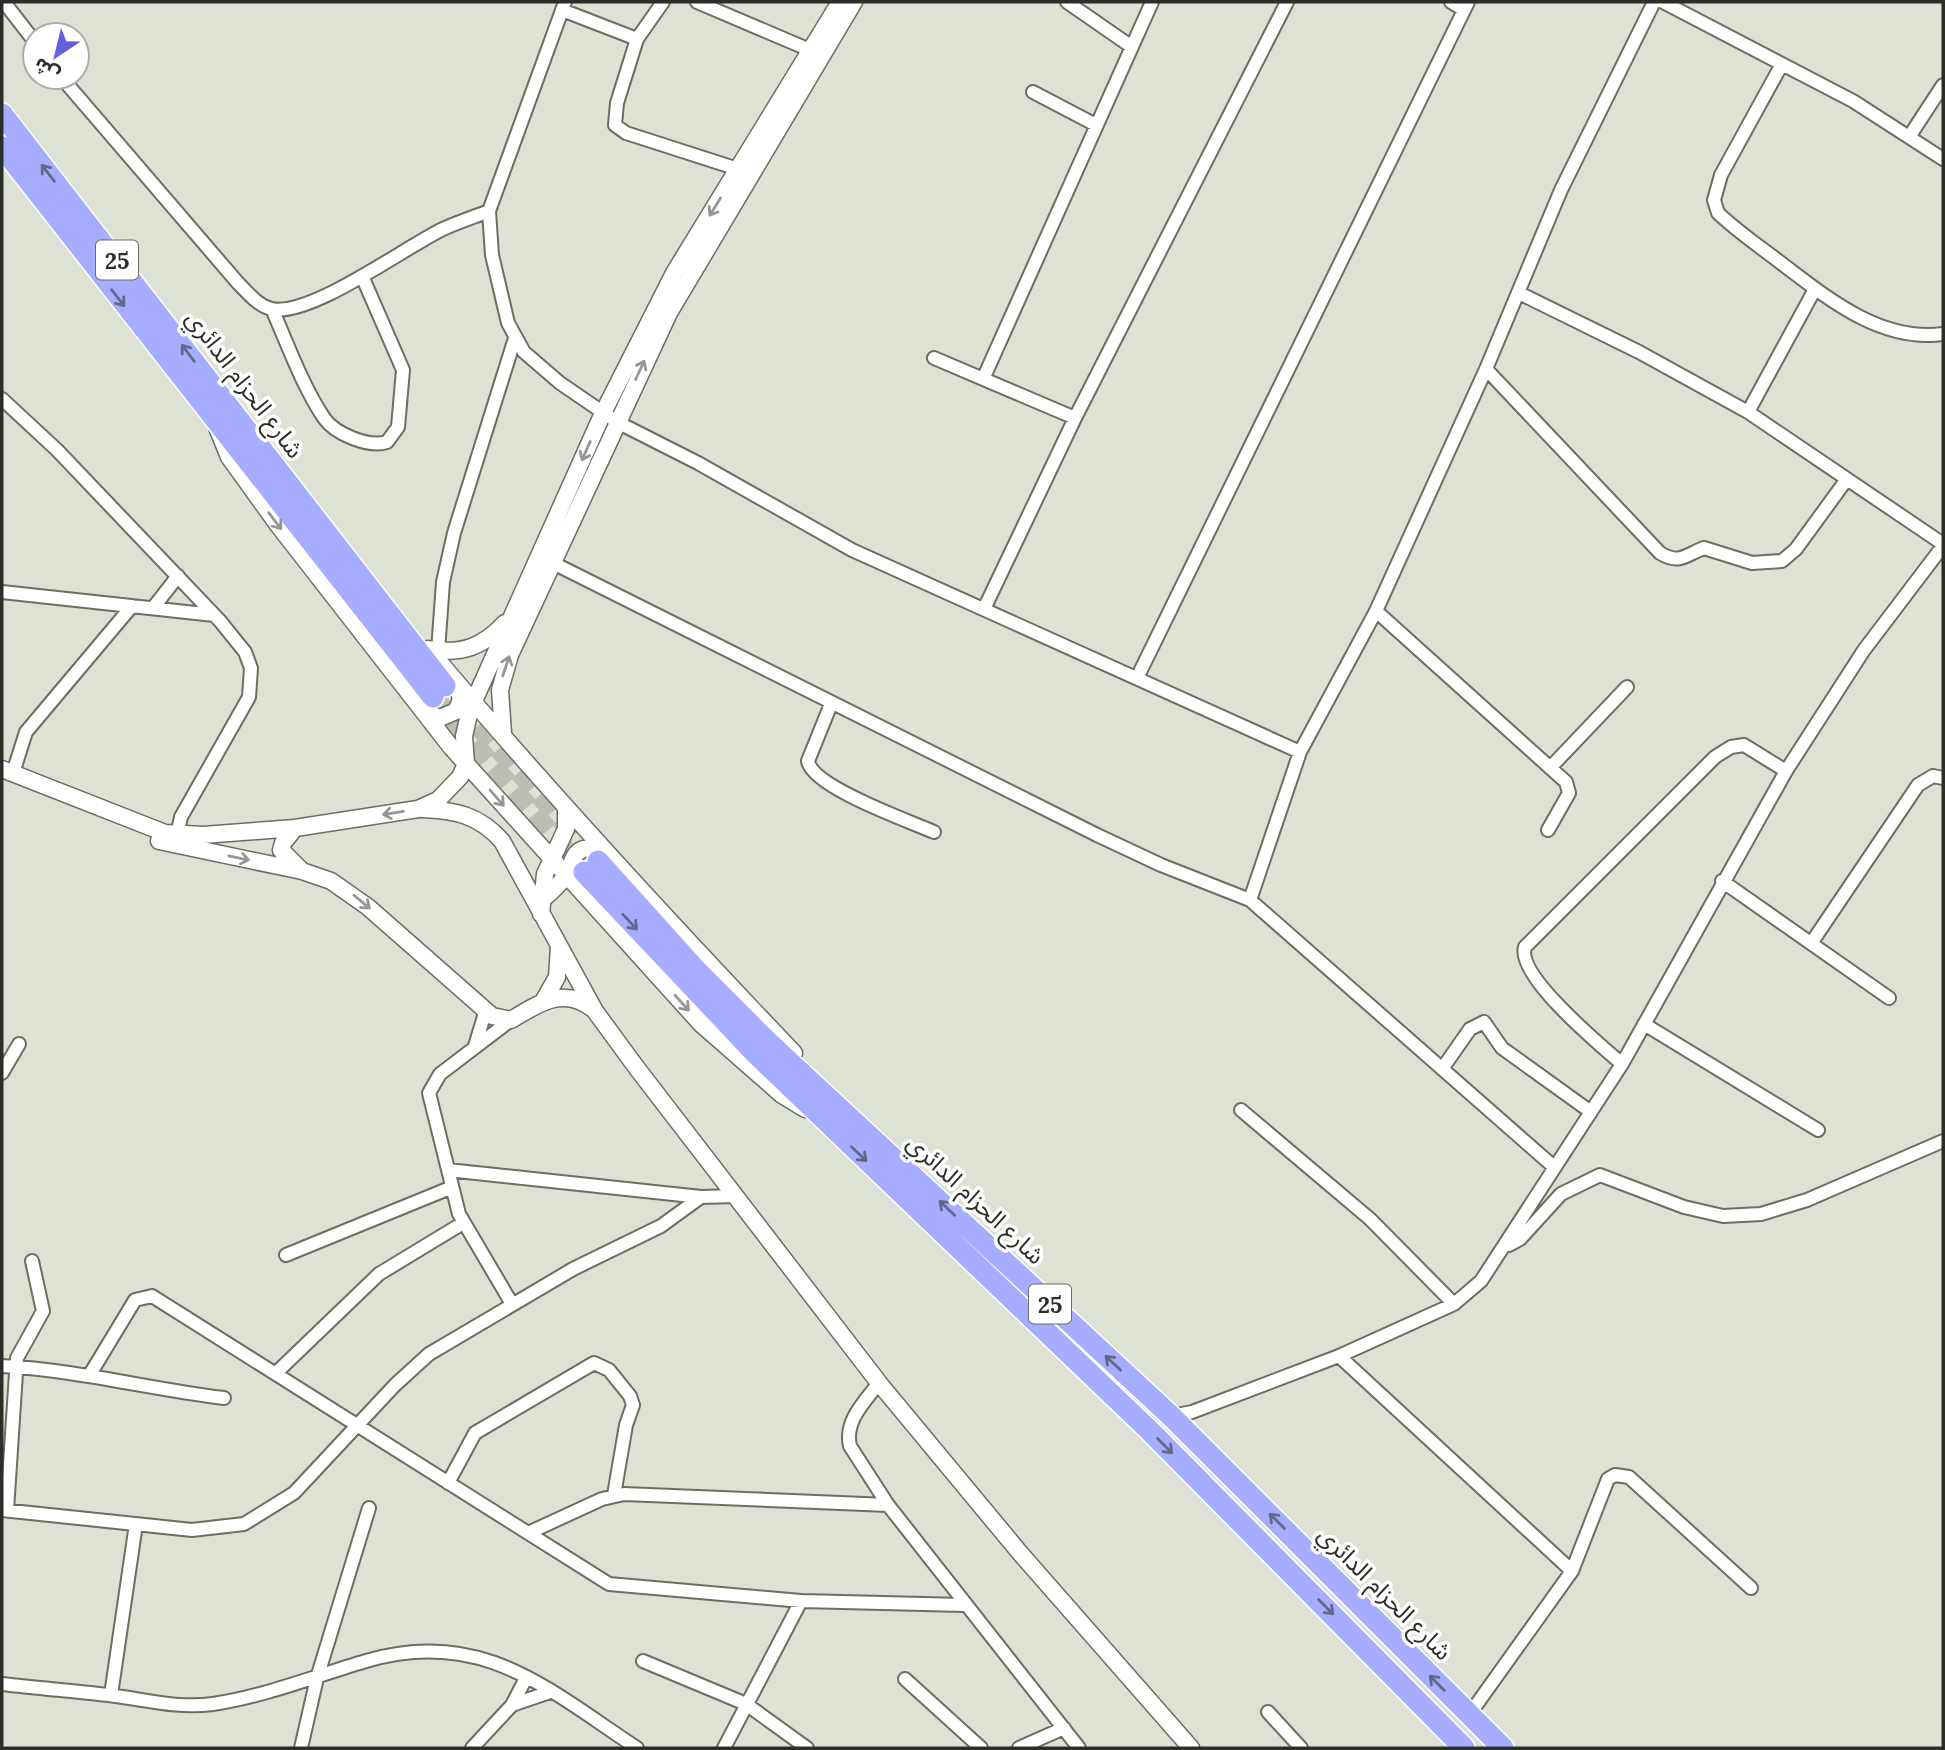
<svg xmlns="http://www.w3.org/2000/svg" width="1945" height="1750" font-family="Lora,'Noto Sans Arabic',serif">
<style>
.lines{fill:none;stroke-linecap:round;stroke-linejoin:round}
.highway-tunnel{stroke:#babeb3;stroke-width:21;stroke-dasharray:21 10;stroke-linecap:butt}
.street-casing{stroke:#6b6f63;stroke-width:16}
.secondary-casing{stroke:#6b6f63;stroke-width:19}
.highway-casing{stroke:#fff;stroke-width:24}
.street{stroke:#fff;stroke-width:12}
.secondary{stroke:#fff;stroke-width:16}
.highway{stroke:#a6adfe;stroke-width:21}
.oneway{stroke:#636789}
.oneway2{stroke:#969694}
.labels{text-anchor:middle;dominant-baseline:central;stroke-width:7;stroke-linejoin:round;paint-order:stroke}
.shield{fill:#fff;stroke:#6b6d69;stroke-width:2}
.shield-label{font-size:23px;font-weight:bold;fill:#2c2e29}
.street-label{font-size:24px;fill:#2c2e29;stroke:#fff}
</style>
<rect width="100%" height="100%" fill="#dde2d5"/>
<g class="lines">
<path class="highway-tunnel" d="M 433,697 L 584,872
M 458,702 L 598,861"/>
<g class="street-casing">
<path id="street" d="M 4,2 L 35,42
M 565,2 L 489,211 L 492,255 L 508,323 L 524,352 L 560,383 L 617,422 L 698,463 L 852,550 L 1300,752
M 663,2 L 637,39 L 617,103 L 615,125 L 626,133 L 738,169
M 697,2 L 810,50
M 1067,2 L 1132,47
M 1451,2 L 1464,10
M 1663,2 L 1853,101 L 1943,159
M 562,10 L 637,39
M 1782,64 L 1721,175 L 1714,200 L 1718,213 C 1739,233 1762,248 1785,266 C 1831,301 1882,342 1943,334
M 61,77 L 238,283 C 248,293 258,306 272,309 C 311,317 405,247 443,229 C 458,222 474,217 489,211
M 1033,92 L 1096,125
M 1909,137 L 1943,85
M 1519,293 L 1639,352 L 1748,412 L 1943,544
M 272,309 C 288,345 302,385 324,418 C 335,434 369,448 387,442 L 398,427 L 403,370 L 362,276
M 934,358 L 1075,418
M 1486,369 L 1660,553 C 1680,565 1685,555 1704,548 L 1752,563 L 1782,561 L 1796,549 L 1847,479
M 984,377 L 1152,2
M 2,399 L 57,450 L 220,621 L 245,652 L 251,668 L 249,697 L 181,817 L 176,840
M 1748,412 L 1815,289
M 551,562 L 1097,835 L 1161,865 L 1250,900 L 1554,1167
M 2,592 L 214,615
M 153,608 L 178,576
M 984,609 L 1075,418 L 1287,2
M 1376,611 L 1566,782 L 1569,793 L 1548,830
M 438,651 L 443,582 L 454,533 L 515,338
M 1137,678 L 1468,2
M 831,704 L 808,761 C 812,787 909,821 934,832
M 1550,768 L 1627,687
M 13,773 L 26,732 L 132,606
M 1722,881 L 1889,998
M 1250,900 L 1300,752 L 1376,611 L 1486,369 L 1561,190 L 1654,2
M 1812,942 L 1918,785 L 1933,776 L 1943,778
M 511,1020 L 440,1074 L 429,1093 L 459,1214 L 512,1304
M 1644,1024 L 1818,1130
M 475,1046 L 485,1013
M 1622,1064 C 1600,1045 1516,975 1525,947 L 1715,757 L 1731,747 L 1744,745 L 1786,771
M 1442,1069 L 1470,1029 L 1484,1022 L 1502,1048 L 1591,1112
M 2,1073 L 19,1044
M 1241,1110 L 1370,1219 L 1454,1304
M 448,1170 L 701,1197
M 1509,1245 L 1520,1239 L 1561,1194 L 1600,1175 L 1684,1207 L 1723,1216 L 1761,1214 L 1807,1200 L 1943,1141
M 286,1255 L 450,1188
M 1339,1356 L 1572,1571
M 2,1366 C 77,1370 150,1389 224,1398
M 276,1373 L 379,1274 L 463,1223
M 89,1376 L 135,1300 L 152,1296 L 609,1584 L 801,1601 L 964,1605
M 879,1383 C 865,1401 844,1421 850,1446 L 888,1505 L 1079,1748
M 1171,1416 L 1192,1412 L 1339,1356 L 1454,1304 L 1481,1281 L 1622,1064 L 1786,771 L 1864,650 L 1943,546
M 448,1483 L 475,1433 L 594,1363 L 609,1370 L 630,1396 L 633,1405 L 626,1425 L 614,1495
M 2,1510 L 192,1530 L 244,1524 L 294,1493 L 395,1385 L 429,1354 L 573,1269 L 661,1226 L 701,1197 L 736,1196
M 7,1510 L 17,1358 L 43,1311 L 32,1261
M 528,1533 L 602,1499 L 624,1494 L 888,1505
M 643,1661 L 746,1704 L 807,1748
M 905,1679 L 981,1748
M 2,1684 C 37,1688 72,1691 108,1695 C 144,1699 176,1709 213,1704 C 266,1696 315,1676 366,1661 C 482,1627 547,1689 637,1748
M 111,1695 L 136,1524
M 512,1705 L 550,1692
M 1268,1712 L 1301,1748
M 1469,1715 L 1572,1571 L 1608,1479 L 1615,1475 L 1629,1477 L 1751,1588
M 301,1748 L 317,1678 L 369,1508
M 472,1748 L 512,1705 L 526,1678
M 724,1748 L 801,1601
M 1019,1748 L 1064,1728"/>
</g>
<g class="secondary-casing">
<path id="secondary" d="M 218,430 L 229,457 L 278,525 L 451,747 L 701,1024 L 782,1095 L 805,1109
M 428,649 C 461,655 483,647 505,623
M 431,652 C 548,791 669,922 794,1053
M 425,712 L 440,718 L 456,711 L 461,700 L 457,683
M 503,733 L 500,690 L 510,655 L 669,313 L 854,2
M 2,769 L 165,833 L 203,835 L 295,828 L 418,809 L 438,800 L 460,777 L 466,764 L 464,736 L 470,710 L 603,413 L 674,273 L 840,2
M 422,809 C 455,810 479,815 502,841 L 595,1011 L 636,1067 L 879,1383 L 1020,1553 L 1191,1748
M 295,828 L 283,843 L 281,850 L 300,869
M 159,841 L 302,871 L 331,881 L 368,907 L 492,1016 L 511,1020 C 539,1003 564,986 593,1009
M 544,898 C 551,892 559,885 564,878 C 576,863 569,841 603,851
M 541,914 L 545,874 L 566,829 L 566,811
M 544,1000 L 557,977 L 559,947"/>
</g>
<g class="highway-casing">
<path id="highway" d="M 2,114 L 445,686
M 2,147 L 433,697
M 598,861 L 698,972 L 768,1042 L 1171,1416 L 1503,1748
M 584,872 L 756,1054 L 1150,1431 L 1464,1748"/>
</g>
<use href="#street" class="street"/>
<use href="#secondary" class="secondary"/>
<use href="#highway" class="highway"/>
</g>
<defs><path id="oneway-shaft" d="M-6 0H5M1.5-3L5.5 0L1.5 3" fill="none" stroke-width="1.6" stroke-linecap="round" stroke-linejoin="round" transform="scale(1.75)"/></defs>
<g class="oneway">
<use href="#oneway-shaft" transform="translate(48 173) rotate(-128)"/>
<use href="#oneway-shaft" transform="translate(118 298) rotate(52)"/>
<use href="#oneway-shaft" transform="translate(188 353) rotate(-127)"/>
<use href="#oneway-shaft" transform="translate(630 922) rotate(47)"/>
<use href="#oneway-shaft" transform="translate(859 1154) rotate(44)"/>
<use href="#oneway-shaft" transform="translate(947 1208) rotate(-136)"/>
<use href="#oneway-shaft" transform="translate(1113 1363) rotate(-137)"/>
<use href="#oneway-shaft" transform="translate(1165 1446) rotate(45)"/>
<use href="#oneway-shaft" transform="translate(1277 1521) rotate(-135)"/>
<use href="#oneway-shaft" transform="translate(1326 1607) rotate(45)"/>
<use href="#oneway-shaft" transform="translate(1437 1683) rotate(-135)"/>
</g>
<g class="oneway2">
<use href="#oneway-shaft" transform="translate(715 207) rotate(122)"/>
<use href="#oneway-shaft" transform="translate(640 370) rotate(-65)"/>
<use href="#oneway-shaft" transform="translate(586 451) rotate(114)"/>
<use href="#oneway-shaft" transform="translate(275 521) rotate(53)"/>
<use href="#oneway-shaft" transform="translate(506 666) rotate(-72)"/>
<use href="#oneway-shaft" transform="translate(497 798) rotate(49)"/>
<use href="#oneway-shaft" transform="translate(393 813) rotate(171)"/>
<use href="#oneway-shaft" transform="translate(239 858) rotate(12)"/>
<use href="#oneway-shaft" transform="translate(362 902) rotate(40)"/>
<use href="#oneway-shaft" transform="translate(682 1003) rotate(48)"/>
</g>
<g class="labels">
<g class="shield">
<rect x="96" y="240.5" width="42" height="39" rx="5"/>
<rect x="1029" y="1284.5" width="42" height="39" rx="5"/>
</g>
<g class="shield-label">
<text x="117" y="260">25</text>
<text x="1050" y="1304">25</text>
</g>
<g class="street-label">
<text transform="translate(245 384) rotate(53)">شارع الحزام الدائري</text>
<text transform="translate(976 1199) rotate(43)">شارع الحزام الدائري</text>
<text transform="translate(1385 1593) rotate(45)">شارع الحزام الدائري</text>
</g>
</g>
<rect width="1945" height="1750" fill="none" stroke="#2c2e29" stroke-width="7"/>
<g transform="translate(56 56) rotate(215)"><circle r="33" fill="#ffffff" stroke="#ababa9" stroke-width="2"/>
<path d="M0-5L12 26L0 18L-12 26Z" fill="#6261d9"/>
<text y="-10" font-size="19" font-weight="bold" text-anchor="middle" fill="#2c2e29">ش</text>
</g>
</svg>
